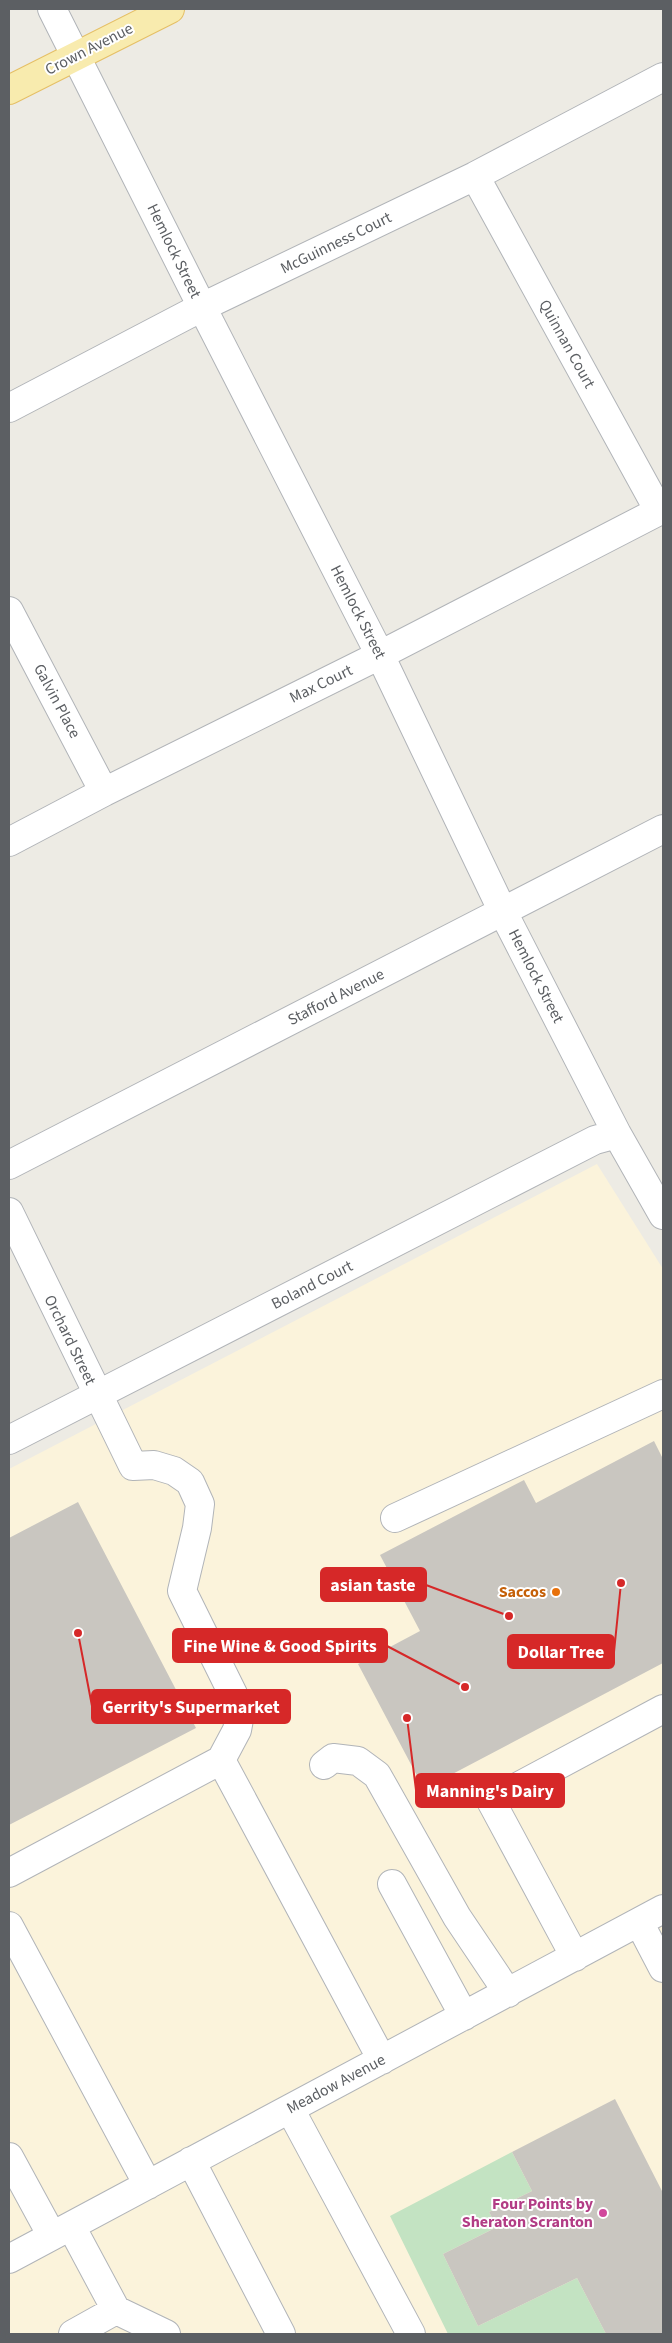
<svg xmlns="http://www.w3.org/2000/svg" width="672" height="2343" font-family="'Source Sans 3',sans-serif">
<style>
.commercial{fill:#fbf3db}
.green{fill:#c3e3c2}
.building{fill:#c9c6c0}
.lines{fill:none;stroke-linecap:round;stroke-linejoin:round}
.minor-casing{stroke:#b1b4b8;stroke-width:30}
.major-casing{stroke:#e5bf65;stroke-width:30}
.minor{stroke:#fff;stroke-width:28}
.major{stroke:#f8ebae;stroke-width:28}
.food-dot{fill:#e8710a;stroke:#fff;stroke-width:2}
.hotel-dot{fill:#d1479c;stroke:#fff;stroke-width:2}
.labels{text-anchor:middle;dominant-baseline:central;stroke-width:4;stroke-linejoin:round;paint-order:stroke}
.street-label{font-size:16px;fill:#5c5f63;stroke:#fff}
.food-label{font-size:16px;font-weight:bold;fill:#c56008;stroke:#fff;text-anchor:end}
.hotel-label{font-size:16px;font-weight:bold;fill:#b23c85;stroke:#fff;text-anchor:end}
.leader{fill:none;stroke:#d62828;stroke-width:2}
.callout-dot{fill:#d62828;stroke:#fff;stroke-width:2}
.callout{fill:#d62828;stroke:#d62828;stroke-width:2}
.callout-label{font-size:18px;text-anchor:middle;font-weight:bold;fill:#fff}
</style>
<rect width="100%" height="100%" fill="#edebe4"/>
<path class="commercial" d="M 597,1164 L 663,1269 L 663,2334 L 9,2334 L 9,1469 Z"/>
<path class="green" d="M 512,2152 L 532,2191 L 489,2212 L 497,2227 L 443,2254 L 478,2326 L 577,2278 L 606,2334 L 448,2334 L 390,2216 Z"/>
<path class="building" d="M 654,1441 L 663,1459 L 663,1663 L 424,1789 L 358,1664 L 420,1631 L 380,1555 L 524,1480 L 536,1503 Z
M 78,1502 L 196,1728 L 9,1825 L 9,1538 Z
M 615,2099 L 663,2193 L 663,2334 L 606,2334 L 577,2278 L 478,2326 L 443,2254 L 497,2227 L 489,2212 L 532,2191 L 512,2152 Z"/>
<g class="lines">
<g class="minor-casing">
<path id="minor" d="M 52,9 L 202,307 L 380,655 L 503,912 L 617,1134 L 663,1215
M 9,408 L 202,307 L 475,176 L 663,77
M 9,611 L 104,792
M 9,842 L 104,792 L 380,655 L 659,511 L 475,176
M 9,1165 L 663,829
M 9,1212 L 133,1466 L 154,1465 L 174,1471 L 190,1482 L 200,1504 L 197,1528 L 182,1591 L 233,1694 L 240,1714 L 237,1730 L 221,1760
M 9,1440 L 595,1140 L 617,1134
M 395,1518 L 663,1394
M 324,1765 L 333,1758 L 358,1761 L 377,1775 L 457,1917 L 508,1993
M 9,1873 L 221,1760 L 382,2060
M 392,1884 L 464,2016
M 639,1922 L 663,1968
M 9,1926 L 148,2185
M 575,1957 L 491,1801 L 663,1709
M 290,2109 L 411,2334
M 9,2157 L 52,2236
M 191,2161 L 281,2334
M 71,2226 L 116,2310 L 166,2334
M 9,2259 L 663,1909
M 73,2334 L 116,2310"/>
</g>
<g class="major-casing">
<path id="major" d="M 9,90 L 170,9"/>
</g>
<use href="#minor" class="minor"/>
<use href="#major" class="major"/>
</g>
<circle class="food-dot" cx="556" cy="1592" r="5"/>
<circle class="hotel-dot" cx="603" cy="2213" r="5"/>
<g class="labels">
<g class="street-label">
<text transform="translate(89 49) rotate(-27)">Crown Avenue</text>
<text transform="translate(336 243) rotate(-26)">McGuinness Court</text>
<text transform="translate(174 251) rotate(64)">Hemlock Street</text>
<text transform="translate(567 344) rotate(61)">Quinnan Court</text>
<text transform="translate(358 612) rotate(63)">Hemlock Street</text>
<text transform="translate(321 684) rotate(-26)">Max Court</text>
<text transform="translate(57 701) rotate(62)">Galvin Place</text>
<text transform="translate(536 976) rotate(63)">Hemlock Street</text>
<text transform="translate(336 997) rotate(-27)">Stafford Avenue</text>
<text transform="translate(312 1285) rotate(-27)">Boland Court</text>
<text transform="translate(70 1340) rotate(64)">Orchard Street</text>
<text transform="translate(336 2084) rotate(-28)">Meadow Avenue</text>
</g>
<g class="food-label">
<text x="546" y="1592">Saccos</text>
</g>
<g class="hotel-label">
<text x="593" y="2204">Four Points by<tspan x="593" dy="18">Sheraton Scranton</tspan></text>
</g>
</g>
<path class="leader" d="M509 1616L426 1585M465 1687L387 1646M621 1583L614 1652M78 1633L92 1706M407 1718L416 1790"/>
<g class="callout-dot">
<circle cx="509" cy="1616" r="5"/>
<circle cx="465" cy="1687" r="5"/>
<circle cx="621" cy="1583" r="5"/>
<circle cx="78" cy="1633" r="5"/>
<circle cx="407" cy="1718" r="5"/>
</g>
<g class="callout">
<rect x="321" y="1568" width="105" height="33" rx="5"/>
<rect x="173" y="1629" width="214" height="33" rx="5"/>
<rect x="508" y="1635" width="106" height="33" rx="5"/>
<rect x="92" y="1690" width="198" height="33" rx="5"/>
<rect x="416" y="1774" width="148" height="33" rx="5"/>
</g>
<g class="callout-label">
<text x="373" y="1591">asian taste</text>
<text x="280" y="1652">Fine Wine &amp; Good Spirits</text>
<text x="561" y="1658">Dollar Tree</text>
<text x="191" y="1713">Gerrity's Supermarket</text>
<text x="490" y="1797">Manning's Dairy</text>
</g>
<rect width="672" height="2343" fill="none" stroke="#5c5f63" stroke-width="20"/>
</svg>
